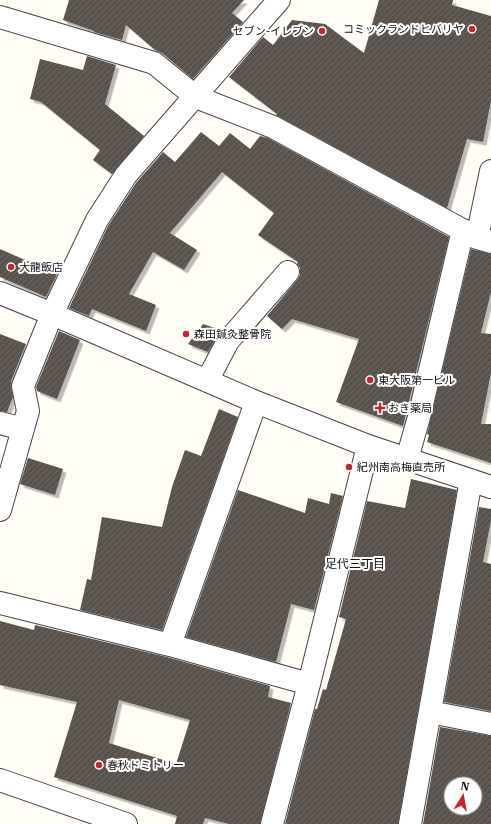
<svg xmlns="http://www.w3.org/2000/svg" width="491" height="824" font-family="'IBM Plex Serif','Noto Sans JP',serif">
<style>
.building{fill:url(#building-hatch);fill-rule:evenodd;filter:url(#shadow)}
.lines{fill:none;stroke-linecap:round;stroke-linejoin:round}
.minor-casing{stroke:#444;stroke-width:24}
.minor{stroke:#fff;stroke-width:22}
.poi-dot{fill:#c4262e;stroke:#fff;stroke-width:1.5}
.labels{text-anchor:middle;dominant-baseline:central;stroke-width:4;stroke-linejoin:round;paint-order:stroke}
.poi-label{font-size:11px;fill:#111;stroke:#fff;text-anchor:start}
.neighbourhood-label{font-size:12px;fill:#111;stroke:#fff}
</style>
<defs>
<pattern id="building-hatch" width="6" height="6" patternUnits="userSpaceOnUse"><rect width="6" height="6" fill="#5a524d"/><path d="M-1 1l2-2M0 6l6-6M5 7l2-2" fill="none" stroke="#6d6662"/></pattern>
<filter id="shadow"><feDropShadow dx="3.5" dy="3.5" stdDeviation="0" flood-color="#0004"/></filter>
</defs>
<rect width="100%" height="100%" fill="#fffdf5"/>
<path class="building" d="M 69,0 L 244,0 L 232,13 L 243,22 L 193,79 L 162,53 L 155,50 L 126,25 L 122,40 L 94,32 L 94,31 L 63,20 Z
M 379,0 L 453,0 L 452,5 L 491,16 L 491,101 L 483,142 L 467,139 L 447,208 L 276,115 L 277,114 L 229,77 L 263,37 L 273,45 L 292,20 L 325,24 L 364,53 Z
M 87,56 L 116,65 L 105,104 L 144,136 L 112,174 L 93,160 L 100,150 L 41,102 L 30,99 L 40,59 L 83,70 Z
M 201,132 L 219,146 L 230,133 L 250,149 L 260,136 L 268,138 L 449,237 L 403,426 L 336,402 L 359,339 L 292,319 L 282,329 L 267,316 L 297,280 L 300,275 L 300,268 L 297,264 L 298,262 L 258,235 L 274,213 L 222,172 L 170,233 L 197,250 L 184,270 L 153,252 L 129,294 L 156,305 L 146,331 L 92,309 L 89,316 L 69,308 L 108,226 L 136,183 L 163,152 L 175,162 Z
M 0,249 L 57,274 L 46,297 L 0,277 Z
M 471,249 L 491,254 L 491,292 L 481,333 L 491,334 L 491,373 L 481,424 L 491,424 L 491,463 L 427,442 L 429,435 L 427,434 Z
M 203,324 L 221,330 L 208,352 L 188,344 Z
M 59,331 L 80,340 L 57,399 L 37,391 L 36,387 Z
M 0,334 L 26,344 L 11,381 L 11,388 L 13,397 L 7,412 L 0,411 Z
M 219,409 L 238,417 L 162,630 L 80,610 L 87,579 L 91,580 L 102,517 L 162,527 L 172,487 L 185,450 L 201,456 Z
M 28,458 L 63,469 L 55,495 L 20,484 Z
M 411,479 L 457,490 L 398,824 L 285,824 L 315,709 L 317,709 L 323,689 L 326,690 L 346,619 L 339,617 L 367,501 L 405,508 Z
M 238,490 L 305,513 L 308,498 L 329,504 L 331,493 L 343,496 L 314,610 L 291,604 L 276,662 L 186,637 Z
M 479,507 L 491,509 L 491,520 L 483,562 L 491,564 L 491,711 L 444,702 Z
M 0,621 L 34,630 L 35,625 L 167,657 L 270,686 L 268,697 L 291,703 L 260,824 L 229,824 L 205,818 L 203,824 L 175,824 L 177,816 L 54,777 L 77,702 L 0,685 ZM 119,700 L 190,720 L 176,764 L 109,743 Z
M 440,727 L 491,736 L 491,824 L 423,824 ZM 451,784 L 475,784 L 475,808 L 451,808 Z"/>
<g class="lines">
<g class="minor-casing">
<path id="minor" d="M 0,17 L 154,63 L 196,97 L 273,127 L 477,238 L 491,242
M 477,238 L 491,171
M 0,293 L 52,314 L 256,402 L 368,446 L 491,487
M 207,381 L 228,341 L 288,272
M 0,423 L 23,429
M 407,459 L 419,417 L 463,230
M 0,510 L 28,411 L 23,386 L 52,314 L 97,220 L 126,175 L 279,0
M 0,603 L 170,645 L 309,684
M 170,645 L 256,402
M 430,712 L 491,724
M 0,780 L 126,824
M 272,824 L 309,684 L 368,446
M 410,824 L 471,480"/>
</g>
<use href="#minor" class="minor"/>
</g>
<g class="poi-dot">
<circle cx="472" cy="29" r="4"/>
<circle cx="322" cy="31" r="4"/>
<circle cx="11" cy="267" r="4"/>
<circle cx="186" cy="334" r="4"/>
<circle cx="370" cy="380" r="4"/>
<path d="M378 402h4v4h4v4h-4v4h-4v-4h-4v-4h4z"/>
<circle cx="349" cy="467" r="4"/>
<circle cx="99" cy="765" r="4"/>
</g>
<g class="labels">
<g class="poi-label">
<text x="464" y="29" text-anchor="end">コミックランドヒバリヤ</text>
<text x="314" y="31" text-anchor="end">セブン-イレブン</text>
<text x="19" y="267">大龍飯店</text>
<text x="194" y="334">森田鍼灸整骨院</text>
<text x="378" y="380">東大阪第一ビル</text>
<text x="388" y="408">おき薬局</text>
<text x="357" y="467">紀州南高梅直売所</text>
<text x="107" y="765">春秋ドミトリー</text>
</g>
<g class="neighbourhood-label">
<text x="355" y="563">足代三丁目</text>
</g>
</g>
<g transform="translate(463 796) rotate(11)"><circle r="19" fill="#ffffff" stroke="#a0a0a0"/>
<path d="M0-3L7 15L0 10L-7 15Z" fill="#c4262e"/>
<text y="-6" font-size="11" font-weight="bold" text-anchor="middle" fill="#111111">N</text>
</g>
</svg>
